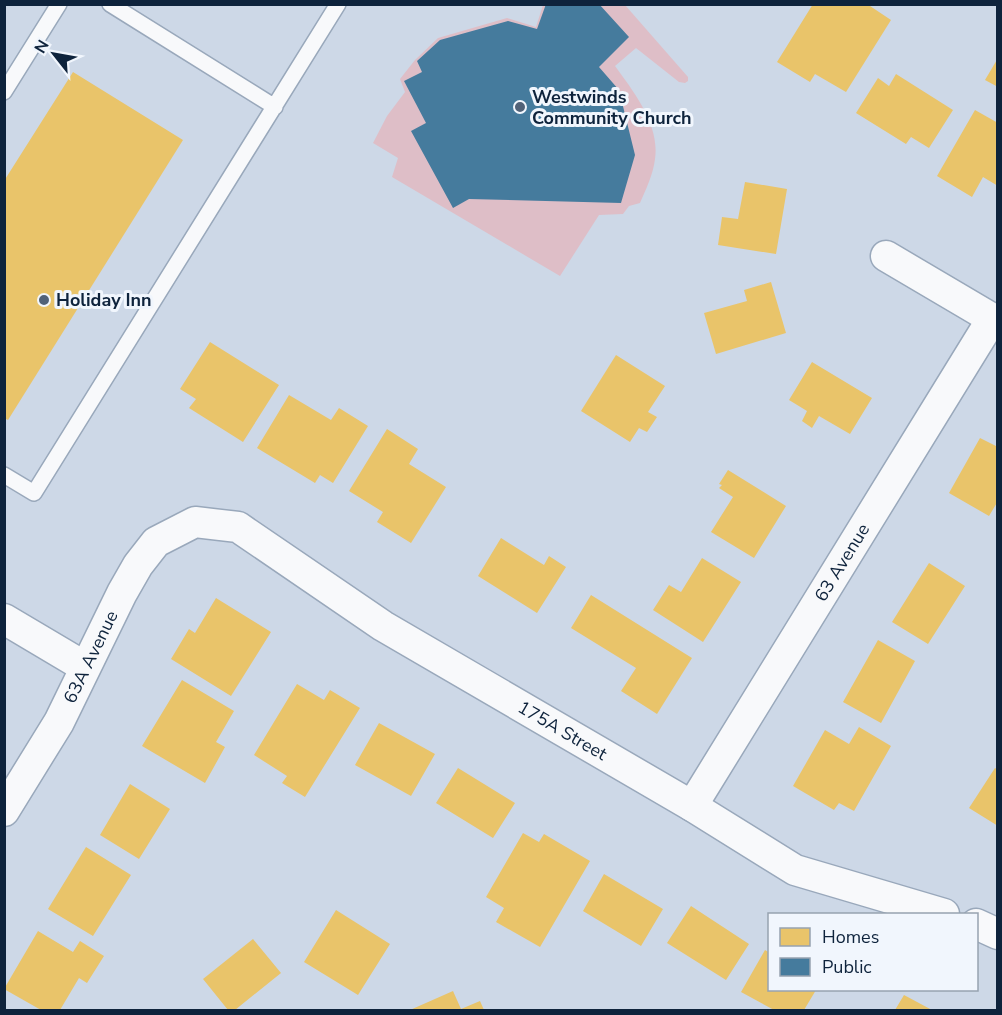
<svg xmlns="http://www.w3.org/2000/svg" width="1002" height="1015" font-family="'Nunito Sans',sans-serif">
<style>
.grass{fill:#debec7}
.homes{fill:#e9c46a}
.public{fill:#457b9d}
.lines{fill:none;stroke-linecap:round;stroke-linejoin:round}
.service-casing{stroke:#99a8bb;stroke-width:18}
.minor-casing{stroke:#99a8bb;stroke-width:33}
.service{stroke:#f8f9fb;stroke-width:15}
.minor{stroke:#f8f9fb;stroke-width:30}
.poi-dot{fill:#516278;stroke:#f1f6fd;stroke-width:2}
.labels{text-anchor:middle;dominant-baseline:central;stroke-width:6;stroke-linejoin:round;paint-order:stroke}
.poi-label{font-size:18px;font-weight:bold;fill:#0e233c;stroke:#f1f6fd;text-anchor:start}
.street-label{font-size:18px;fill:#0e233c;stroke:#f1f6fd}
</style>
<rect width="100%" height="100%" fill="#cdd8e7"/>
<path class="grass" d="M 543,5 L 625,5 L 688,77 L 688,81 L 685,83 L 679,82 L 636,48 L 615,66 C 634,92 660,125 655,159 C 653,175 646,189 640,203 L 629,206 L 623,214 L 599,215 L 560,276 L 392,177 L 398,158 L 373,143 L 387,116 L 405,92 L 400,79 L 415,60 L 438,38 L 507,18 L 536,27 Z"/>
<path class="homes" d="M 813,4 L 867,4 L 891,20 L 846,92 L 815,74 L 810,82 L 777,62 Z
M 998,58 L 998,87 L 985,80 Z
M 73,72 L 183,140 L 8,420 L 4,418 L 4,181 Z
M 896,74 L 953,110 L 929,148 L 911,137 L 906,144 L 856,113 L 878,78 L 889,86 Z
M 975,110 L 998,123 L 998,186 L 983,177 L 972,197 L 937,176 Z
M 745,182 L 787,189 L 776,254 L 718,245 L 722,217 L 738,219 Z
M 771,282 L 786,333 L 716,354 L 704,313 L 747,301 L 744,290 Z
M 210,342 L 279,385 L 243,442 L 189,408 L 196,399 L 180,389 Z
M 616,355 L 665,386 L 648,412 L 657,417 L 647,432 L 639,428 L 630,442 L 581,411 Z
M 812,362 L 872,398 L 850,434 L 819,416 L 812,428 L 802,421 L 807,411 L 789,400 Z
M 289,395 L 331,420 L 339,408 L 368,426 L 333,483 L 320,475 L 315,483 L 257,448 Z
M 387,429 L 418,449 L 409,464 L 446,487 L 411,543 L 377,522 L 383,512 L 349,491 Z
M 980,438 L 998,447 L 998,501 L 989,516 L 949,493 Z
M 728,470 L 786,506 L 754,558 L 711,532 L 733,497 L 719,488 L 722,485 L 719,484 Z
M 501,538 L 544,565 L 549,556 L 566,567 L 537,613 L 478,576 Z
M 702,558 L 741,582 L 703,642 L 653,610 L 669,585 L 681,592 Z
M 929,563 L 965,586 L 928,644 L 892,622 Z
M 591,595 L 692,658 L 657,714 L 621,691 L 636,668 L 571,628 Z
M 216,598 L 271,632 L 231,696 L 171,659 L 189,629 L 195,633 Z
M 878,640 L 915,661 L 881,723 L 843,702 Z
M 182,680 L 234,711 L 216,742 L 225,747 L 205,783 L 142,746 Z
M 297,684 L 324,700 L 330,690 L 360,708 L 305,797 L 282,783 L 287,776 L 254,755 Z
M 379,723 L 435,754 L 411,796 L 355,765 Z
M 859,727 L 891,746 L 854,811 L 839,803 L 834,810 L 793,786 L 825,730 L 849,744 Z
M 458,768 L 515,803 L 493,838 L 436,803 Z
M 995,768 L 998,770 L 998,826 L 969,808 Z
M 130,784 L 170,809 L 139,859 L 100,835 Z
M 523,833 L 539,842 L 544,834 L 590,861 L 540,947 L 496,922 L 504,908 L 486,897 Z
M 86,847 L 131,875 L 93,936 L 48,909 Z
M 604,874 L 663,909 L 641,946 L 583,911 Z
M 691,906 L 749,944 L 726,980 L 667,943 Z
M 336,910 L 390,944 L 358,995 L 304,962 Z
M 38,931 L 73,952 L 80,941 L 104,956 L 87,983 L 79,978 L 60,1010 L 41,1010 L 4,989 Z
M 253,939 L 281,973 L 235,1010 L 228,1010 L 203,979 Z
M 765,950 L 770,953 L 770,990 L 816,990 L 804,1010 L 774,1010 L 741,992 Z
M 453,991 L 461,1009 L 480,1001 L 484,1010 L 410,1010 Z
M 904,995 L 932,1010 L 895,1010 Z"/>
<path class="public" d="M 546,4 L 599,4 L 629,37 L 599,67 L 619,90 L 635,155 L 621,203 L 469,199 L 453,208 L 411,131 L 426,123 L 404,81 L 422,72 L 417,61 L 440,40 L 508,21 L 537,29 Z"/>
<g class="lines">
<g class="service-casing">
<path id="service" d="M 110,4 L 275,107
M 4,92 L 59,4
M 4,475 L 34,493 L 338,4"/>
</g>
<g class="minor-casing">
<g id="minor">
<path d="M 886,256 L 998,322"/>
<path d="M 4,619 L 85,667"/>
<path id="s1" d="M 692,806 L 992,319"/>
<path id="s2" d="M 4,811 L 59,722 L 122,593 L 138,565 L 156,542 L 195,522 L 238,527 L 383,626 L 692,806 L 795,870 L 944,914"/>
<path d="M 976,924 L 998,934"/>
</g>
</g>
<use href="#service" class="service"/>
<use href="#minor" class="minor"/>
</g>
<g class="poi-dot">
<circle cx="520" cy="107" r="6"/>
<circle cx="44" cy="300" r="6"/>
</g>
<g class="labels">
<g class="poi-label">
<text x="532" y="97">Westwinds<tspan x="532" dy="21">Community Church</tspan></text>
<text x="56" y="300">Holiday Inn</text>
</g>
<g class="street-label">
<text stroke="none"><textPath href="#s1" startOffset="286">63 Avenue</textPath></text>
<text stroke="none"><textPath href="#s2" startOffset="177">63A Avenue</textPath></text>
<text stroke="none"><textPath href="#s2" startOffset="780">175A Street</textPath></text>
</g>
</g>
<rect width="1002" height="1015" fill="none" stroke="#0e233c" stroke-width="12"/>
<rect x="768" y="913" width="210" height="78" fill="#f1f6fd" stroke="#96a2b0" stroke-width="1.5"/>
<rect x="780" y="928" width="30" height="18" fill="#e9c46a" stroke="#96a2b0" stroke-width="1.5"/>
<text x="822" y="943" font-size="18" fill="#0e233c">Homes</text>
<rect x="780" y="958" width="30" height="18" fill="#457b9d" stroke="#96a2b0" stroke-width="1.5"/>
<text x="822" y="973" font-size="18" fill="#0e233c">Public</text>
<g transform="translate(54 54) rotate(301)" stroke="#f1f6fd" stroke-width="4.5" paint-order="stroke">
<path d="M0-4.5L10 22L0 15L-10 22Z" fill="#0e233c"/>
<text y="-9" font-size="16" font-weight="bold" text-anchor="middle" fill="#0e233c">N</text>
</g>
</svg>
